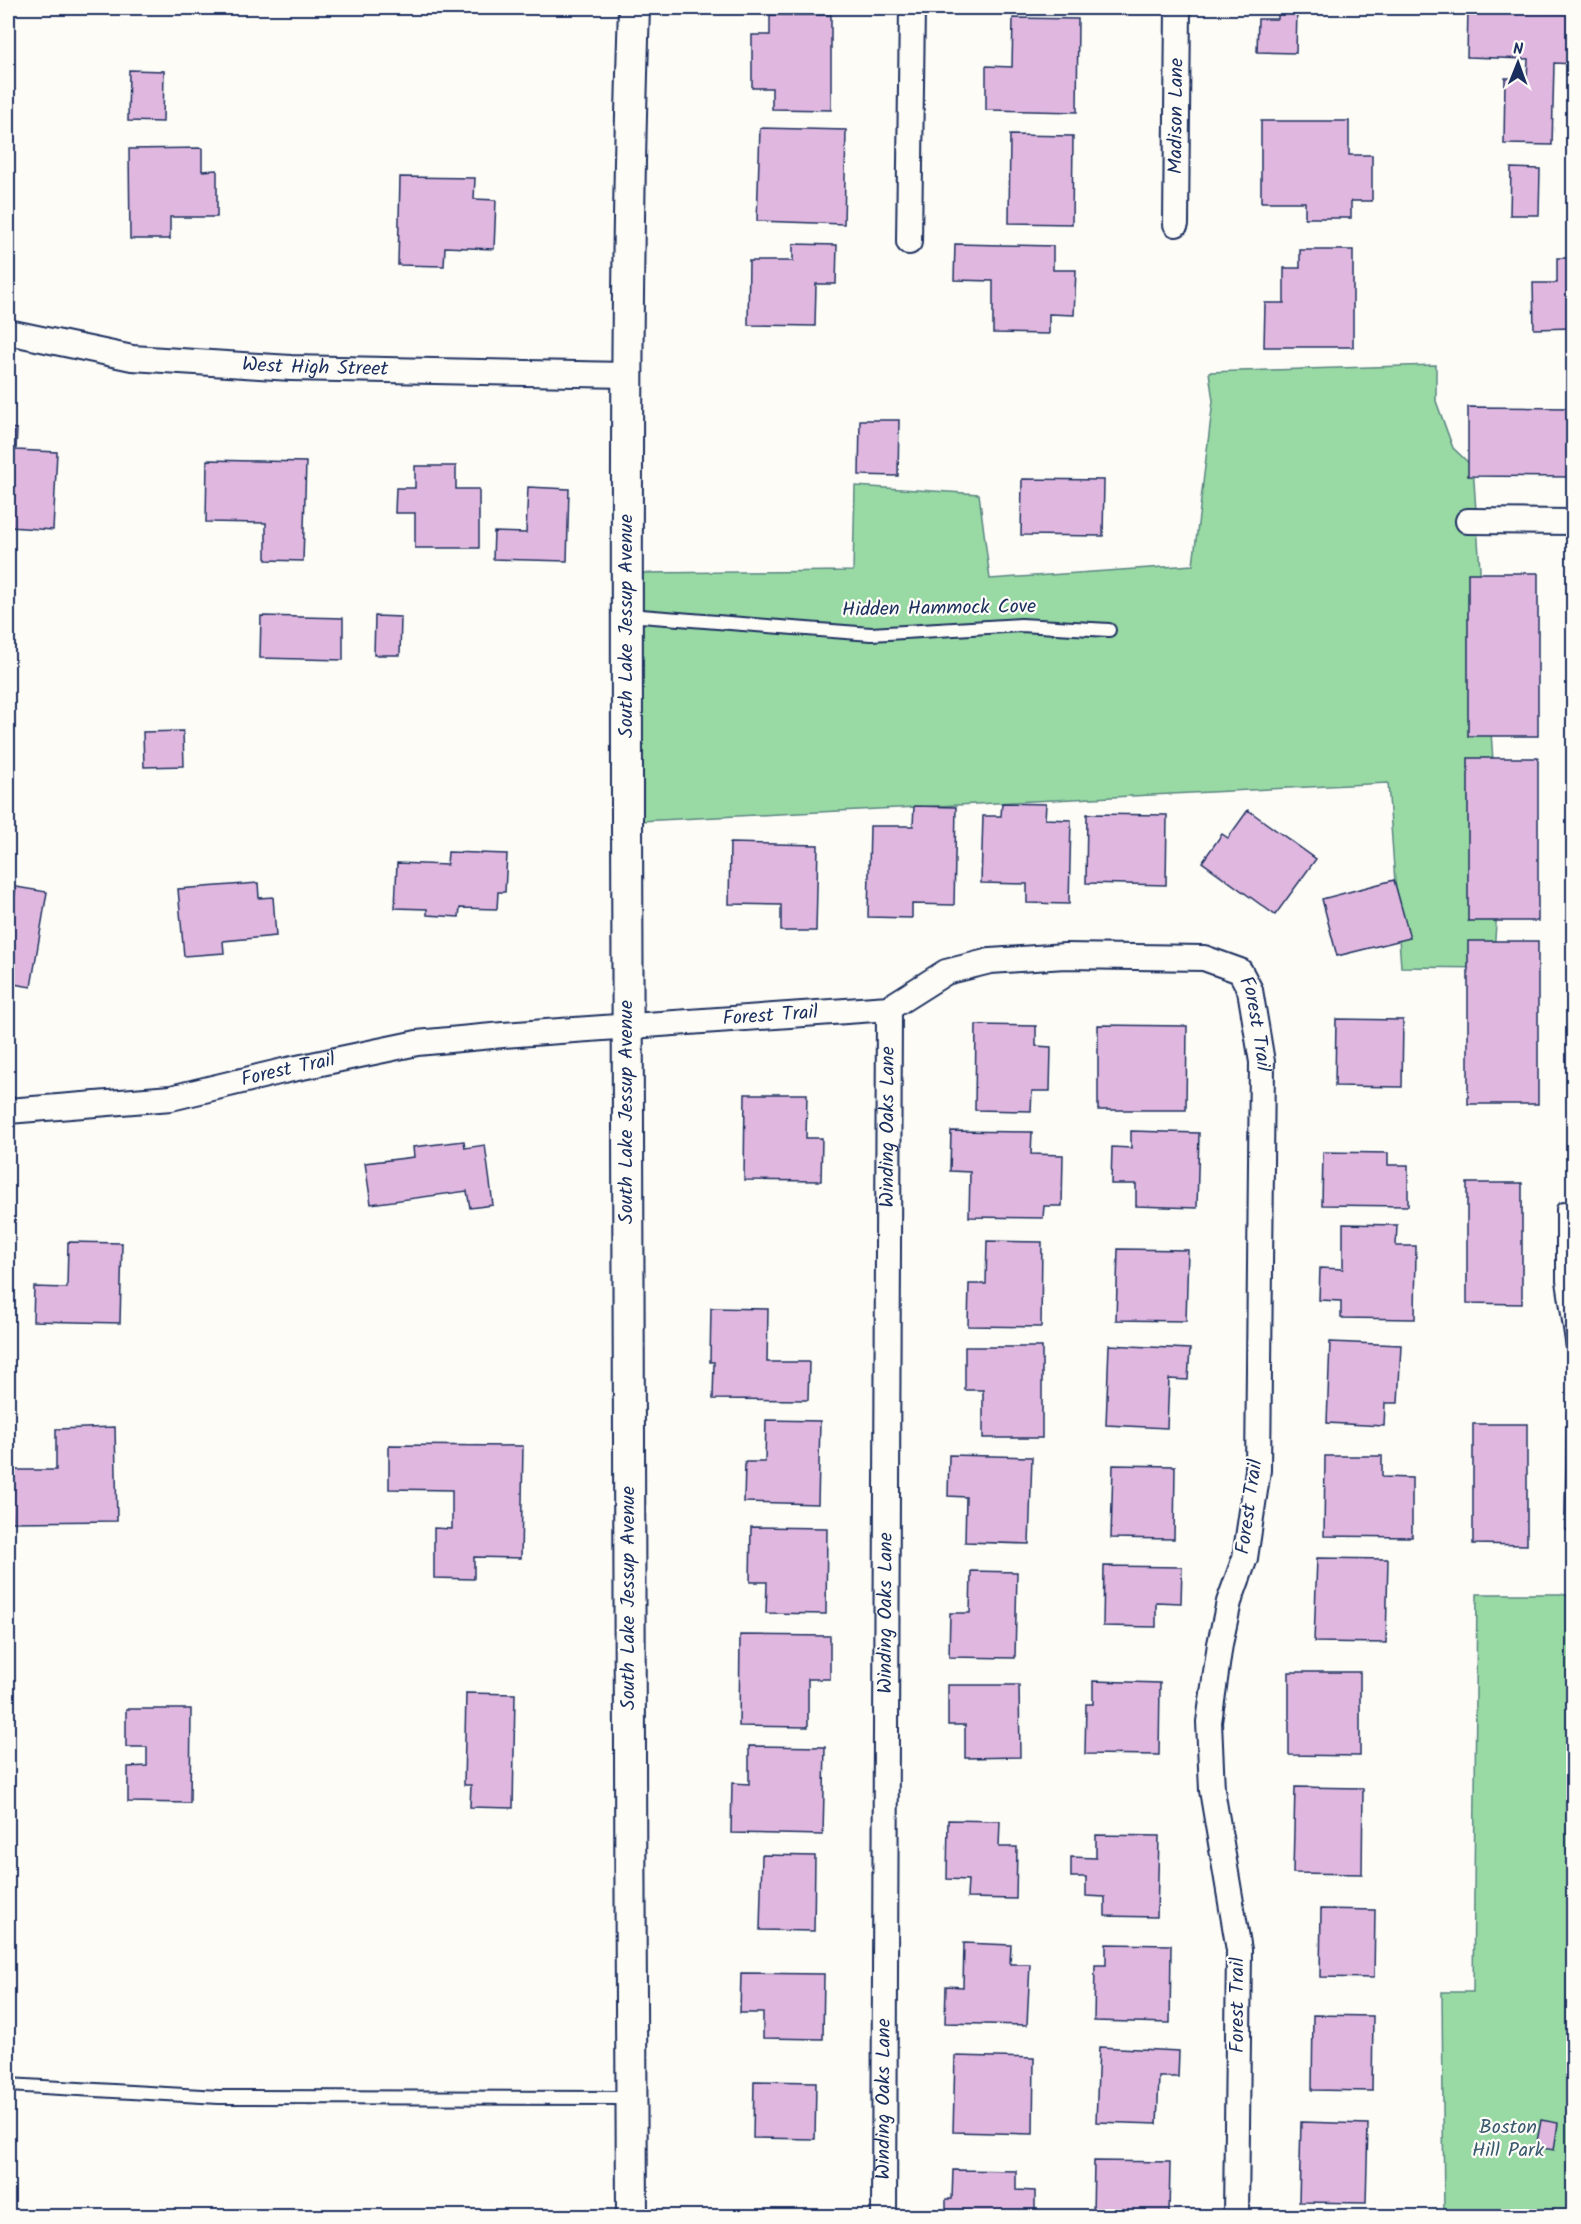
<svg xmlns="http://www.w3.org/2000/svg" width="1581" height="2224" font-family="Kalam,sans-serif">
<style>
.green{fill:#99daa4;stroke:#5a8481;stroke-width:1.5}
.building{fill:#e0b8df;stroke:#1b2f5e;stroke-width:1.5}
.lines{fill:none;stroke-linecap:round;stroke-linejoin:round}
.service-casing{stroke:#1b2f5e;stroke-width:16}
.minor-casing{stroke:#1b2f5e;stroke-width:28}
.tertiary-casing{stroke:#1b2f5e;stroke-width:34}
.service{stroke:#fdfcf7;stroke-width:12}
.minor{stroke:#fdfcf7;stroke-width:24}
.tertiary{stroke:#fdfcf7;stroke-width:30}
.labels{text-anchor:middle;dominant-baseline:central;stroke-width:4.5;stroke-linejoin:round;paint-order:stroke}
.street-label{font-size:20px;fill:#1b2f5e;stroke:#fdfcf7}
.park-label{font-size:20px;fill:#3a5a70;stroke:#fdfcf7}
</style>
<rect width="100%" height="100%" fill="#fdfcf7"/>
<filter id="ink" filterUnits="userSpaceOnUse"><feTurbulence type="fractalNoise" baseFrequency=".0167" numOctaves="2"/><feDisplacementMap in="SourceGraphic" scale="12" xChannelSelector="R" yChannelSelector="G"/><feConvolveMatrix kernelMatrix="1 2 1 2 8 2 1 2 1" color-interpolation-filters="sRGB"/></filter>
<g filter="url(#ink)">
<path class="green" d="M 1436,365 L 1436,401 L 1453,448 L 1473,467 L 1500,864 L 1493,968 L 1401,967 L 1388,783 L 640,821 L 640,573 L 853,571 L 855,486 L 979,494 L 990,579 L 1193,565 L 1213,401 L 1209,372 Z
M 1477,1594 L 1573,1594 L 1573,2216 L 1444,2216 L 1442,1992 L 1473,1992 Z"/>
<path class="building" d="M 1278,8 L 1383,8 L 1382,11 L 1297,9 L 1296,53 L 1257,52 L 1258,19 L 1278,19 Z
M 1468,8 L 1538,8 L 1538,12 L 1574,13 L 1574,64 L 1554,63 L 1552,145 L 1504,144 L 1505,78 L 1527,78 L 1528,59 L 1467,57 Z
M 770,15 L 831,15 L 831,110 L 772,109 L 772,88 L 752,88 L 752,35 L 770,35 Z
M 1013,18 L 1078,19 L 1077,112 L 986,110 L 986,66 L 1012,67 Z
M 129,70 L 164,71 L 163,122 L 128,121 Z
M 1261,121 L 1349,121 L 1349,155 L 1372,155 L 1372,201 L 1351,201 L 1351,218 L 1305,218 L 1305,202 L 1261,202 Z
M 760,128 L 846,130 L 844,224 L 757,221 Z
M 1010,135 L 1073,136 L 1072,224 L 1009,223 Z
M 202,148 L 202,171 L 217,170 L 217,217 L 170,217 L 170,239 L 130,239 L 129,149 Z
M 1511,168 L 1540,169 L 1539,215 L 1510,215 Z
M 400,177 L 475,178 L 474,199 L 496,200 L 494,249 L 445,247 L 444,266 L 398,265 Z
M 793,244 L 837,245 L 836,284 L 816,284 L 815,326 L 748,325 L 749,261 L 793,261 Z
M 955,244 L 1053,246 L 1053,270 L 1076,270 L 1074,315 L 1049,314 L 1049,334 L 993,333 L 993,281 L 954,280 Z
M 1300,250 L 1353,250 L 1353,347 L 1264,347 L 1265,303 L 1284,303 L 1284,268 L 1300,268 Z
M 1557,258 L 1574,258 L 1574,328 L 1534,329 L 1533,283 L 1557,283 Z
M 1468,407 L 1574,408 L 1574,477 L 1468,476 Z
M 860,420 L 899,420 L 898,476 L 859,475 Z
M 8,428 L 17,429 L 16,450 L 57,452 L 53,530 L 10,527 L 12,504 L 8,504 Z
M 207,460 L 306,462 L 303,561 L 266,560 L 266,523 L 206,522 Z
M 415,466 L 456,466 L 456,489 L 479,489 L 479,548 L 415,548 L 415,513 L 395,513 L 396,488 L 415,488 Z
M 1022,479 L 1104,480 L 1103,536 L 1021,535 Z
M 528,487 L 569,489 L 567,561 L 493,559 L 494,532 L 526,533 Z
M 1468,573 L 1538,573 L 1538,736 L 1468,736 Z
M 261,616 L 343,618 L 343,660 L 260,658 Z
M 375,616 L 401,617 L 400,655 L 374,655 Z
M 183,731 L 184,766 L 144,767 L 143,732 Z
M 1468,758 L 1538,758 L 1538,921 L 1468,921 Z
M 1002,803 L 1046,804 L 1045,819 L 1071,820 L 1069,904 L 1027,903 L 1027,884 L 981,883 L 983,816 L 1001,816 Z
M 914,806 L 956,807 L 954,905 L 912,904 L 912,918 L 868,917 L 870,826 L 913,826 Z
M 1248,810 L 1316,859 L 1275,915 L 1202,862 L 1222,834 L 1228,838 Z
M 1087,814 L 1167,815 L 1166,885 L 1086,883 Z
M 730,843 L 818,845 L 816,931 L 781,931 L 781,905 L 729,904 Z
M 448,852 L 507,854 L 505,892 L 498,892 L 497,909 L 460,908 L 459,917 L 427,915 L 427,909 L 395,908 L 397,863 L 447,865 Z
M 1394,880 L 1410,938 L 1337,956 L 1322,899 Z
M 258,883 L 259,898 L 273,897 L 276,936 L 223,941 L 224,953 L 184,956 L 178,889 Z
M 16,887 L 47,892 L 31,987 L 8,983 L 8,916 L 11,917 Z
M 1468,941 L 1538,941 L 1538,1104 L 1468,1104 Z
M 1336,1019 L 1403,1020 L 1402,1087 L 1335,1086 Z
M 976,1025 L 1036,1026 L 1036,1046 L 1051,1047 L 1050,1091 L 1032,1091 L 1031,1111 L 975,1110 Z
M 1098,1025 L 1187,1026 L 1186,1110 L 1098,1110 Z
M 745,1094 L 807,1094 L 806,1138 L 822,1138 L 821,1181 L 744,1180 Z
M 951,1131 L 1032,1132 L 1031,1154 L 1063,1155 L 1062,1206 L 1044,1206 L 1043,1218 L 969,1217 L 970,1172 L 950,1171 Z
M 1131,1131 L 1199,1133 L 1197,1208 L 1136,1206 L 1136,1184 L 1111,1184 L 1112,1147 L 1131,1148 Z
M 464,1141 L 465,1148 L 485,1145 L 493,1205 L 470,1208 L 467,1191 L 371,1204 L 365,1163 L 414,1157 L 413,1147 Z
M 1323,1152 L 1388,1153 L 1388,1165 L 1408,1165 L 1408,1206 L 1322,1205 Z
M 1467,1183 L 1522,1183 L 1522,1304 L 1467,1303 Z
M 1343,1224 L 1397,1225 L 1396,1246 L 1416,1246 L 1415,1319 L 1341,1318 L 1341,1301 L 1319,1300 L 1320,1268 L 1343,1269 Z
M 987,1241 L 1042,1242 L 1041,1327 L 968,1326 L 969,1284 L 986,1284 Z
M 68,1242 L 122,1243 L 120,1323 L 33,1321 L 34,1287 L 67,1288 Z
M 1118,1249 L 1188,1250 L 1186,1321 L 1116,1320 Z
M 711,1308 L 768,1309 L 767,1362 L 809,1362 L 808,1400 L 713,1399 L 714,1362 L 710,1362 Z
M 1330,1342 L 1401,1345 L 1398,1403 L 1385,1403 L 1384,1426 L 1327,1423 Z
M 1109,1345 L 1190,1349 L 1188,1380 L 1169,1379 L 1167,1428 L 1106,1425 Z
M 965,1347 L 1042,1347 L 1042,1438 L 983,1438 L 983,1390 L 965,1390 Z
M 766,1420 L 820,1421 L 818,1504 L 744,1502 L 745,1462 L 765,1462 Z
M 1473,1424 L 1527,1424 L 1527,1545 L 1473,1544 Z
M 115,1427 L 117,1521 L 12,1522 L 10,1470 L 56,1470 L 56,1429 Z
M 389,1445 L 523,1446 L 521,1558 L 474,1557 L 474,1579 L 434,1578 L 434,1528 L 452,1529 L 452,1490 L 389,1489 Z
M 949,1455 L 1032,1457 L 1029,1544 L 965,1542 L 966,1497 L 948,1496 Z
M 1325,1456 L 1382,1456 L 1382,1477 L 1412,1478 L 1412,1537 L 1324,1536 Z
M 1113,1465 L 1175,1466 L 1174,1539 L 1111,1538 Z
M 751,1527 L 827,1528 L 826,1614 L 766,1613 L 767,1582 L 750,1582 Z
M 1317,1558 L 1388,1559 L 1386,1643 L 1314,1642 Z
M 1104,1566 L 1182,1567 L 1181,1603 L 1156,1602 L 1156,1627 L 1103,1626 Z
M 971,1571 L 1017,1572 L 1015,1658 L 949,1657 L 950,1613 L 970,1613 Z
M 740,1635 L 830,1636 L 830,1679 L 808,1679 L 808,1727 L 739,1726 Z
M 1289,1672 L 1360,1672 L 1360,1756 L 1289,1755 Z
M 1093,1681 L 1160,1683 L 1159,1755 L 1085,1754 L 1086,1704 L 1093,1704 Z
M 948,1685 L 1019,1685 L 1020,1757 L 965,1758 L 965,1725 L 948,1725 Z
M 466,1693 L 515,1694 L 513,1808 L 470,1807 L 471,1785 L 464,1785 Z
M 126,1709 L 191,1709 L 190,1803 L 128,1802 L 128,1767 L 147,1766 L 147,1747 L 126,1747 Z
M 749,1746 L 825,1747 L 823,1835 L 731,1833 L 732,1783 L 749,1784 Z
M 1295,1787 L 1363,1788 L 1362,1874 L 1293,1873 Z
M 948,1820 L 1000,1821 L 999,1847 L 1017,1847 L 1016,1899 L 967,1898 L 968,1880 L 947,1879 Z
M 1096,1835 L 1159,1836 L 1157,1917 L 1105,1916 L 1105,1897 L 1086,1896 L 1086,1877 L 1071,1877 L 1071,1857 L 1096,1858 Z
M 762,1855 L 815,1856 L 814,1931 L 760,1930 Z
M 1321,1909 L 1375,1910 L 1374,1978 L 1320,1977 Z
M 964,1943 L 1011,1945 L 1010,1964 L 1030,1964 L 1027,2025 L 945,2023 L 946,1986 L 963,1987 Z
M 1106,1944 L 1171,1945 L 1170,2023 L 1094,2021 L 1095,1965 L 1106,1965 Z
M 741,1973 L 824,1974 L 823,2039 L 763,2038 L 763,2013 L 740,2013 Z
M 1313,2015 L 1373,2016 L 1372,2091 L 1312,2090 Z
M 1099,2047 L 1179,2051 L 1178,2077 L 1159,2077 L 1157,2124 L 1096,2122 Z
M 955,2056 L 1034,2058 L 1033,2134 L 953,2132 Z
M 754,2081 L 816,2082 L 815,2139 L 753,2138 Z
M 1541,2120 L 1558,2123 L 1554,2150 L 1536,2147 Z
M 1301,2122 L 1368,2124 L 1366,2203 L 1299,2202 Z
M 1094,2161 L 1170,2162 L 1169,2216 L 1093,2216 Z
M 953,2170 L 1016,2171 L 1016,2190 L 1035,2191 L 1035,2216 L 946,2216 L 946,2199 L 952,2199 Z"/>
<g class="lines">
<g class="service-casing">
<path id="service" d="M 628,615 L 871,634 L 1021,625 L 1109,630
M 1563,1209 L 1563,1281 L 1574,1355
M 1572,1526 L 1574,1416
M 8,2085 L 219,2097 L 630,2098"/>
</g>
<g class="minor-casing">
<g id="minor">
<path id="s1" d="M 1176,224 L 1178,8"/>
<path d="M 909,242 L 912,8"/>
<path id="s2" d="M 8,332 L 132,358 L 291,368 L 626,375"/>
<path d="M 1468,521 L 1574,522"/>
<path id="s3" d="M 8,1111 L 171,1098 L 283,1071 L 417,1043 L 503,1035 L 889,1008 L 946,972 L 990,961 L 1065,956 L 1204,958 L 1240,971 L 1250,990 L 1262,1062 L 1258,1470 L 1245,1558 L 1229,1602 L 1220,1644 L 1209,1722 L 1212,1790 L 1239,1950 L 1236,2216"/>
<path id="s4" d="M 884,2216 L 889,1008"/>
</g>
</g>
<g class="tertiary-casing">
<path id="tertiary" d="M 632,2216 C 630,1750 627,1284 627,818 C 627,548 625,278 634,8"/>
</g>
<use href="#service" class="service"/>
<use href="#minor" class="minor"/>
<use href="#tertiary" class="tertiary"/>
</g>
</g>
<g class="labels">
<g class="street-label">
<text stroke="none"><textPath href="#s1" startOffset="108">Madison Lane</textPath></text>
<text stroke="none"><textPath href="#s2" startOffset="310">West High Street</textPath></text>
<text transform="translate(939 609) rotate(-1)">Hidden Hammock Cove</text>
<text transform="translate(627 626) rotate(-90)">South Lake Jessup Avenue</text>
<text stroke="none"><textPath href="#s3" startOffset="770">Forest Trail</textPath></text>
<text stroke="none"><textPath href="#s3" startOffset="1310">Forest Trail</textPath></text>
<text stroke="none"><textPath href="#s3" startOffset="284">Forest Trail</textPath></text>
<text transform="translate(627 1112) rotate(-90)">South Lake Jessup Avenue</text>
<text stroke="none"><textPath href="#s4" startOffset="1089">Winding Oaks Lane</textPath></text>
<text transform="translate(1250 1507) rotate(-82)">Forest Trail</text>
<text transform="translate(629 1598) rotate(-90)">South Lake Jessup Avenue</text>
<text stroke="none"><textPath href="#s4" startOffset="603">Winding Oaks Lane</textPath></text>
<text transform="translate(1238 2005) rotate(-90)">Forest Trail</text>
<text stroke="none"><textPath href="#s4" startOffset="117">Winding Oaks Lane</textPath></text>
</g>
<g class="park-label">
<text x="1508" y="2128">Boston<tspan x="1508" dy="23">Hill Park</tspan></text>
</g>
</g>
<rect width="1581" height="2224" fill="none" stroke="#fdfcf7" stroke-width="30"/>
<rect x="15" y="15" width="1551" height="2194" fill="none" stroke="#1b2f5e" stroke-width="2" filter="url(#ink)"/>
<g transform="translate(1518 63) rotate(1)" stroke="#fdfcf7" stroke-width="4.5" paint-order="stroke">
<path d="M0-4.5L10 22L0 15L-10 22Z" fill="#1b2f5e"/>
<text y="-9" font-size="16" font-weight="bold" text-anchor="middle" fill="#1b2f5e">N</text>
</g>
</svg>
